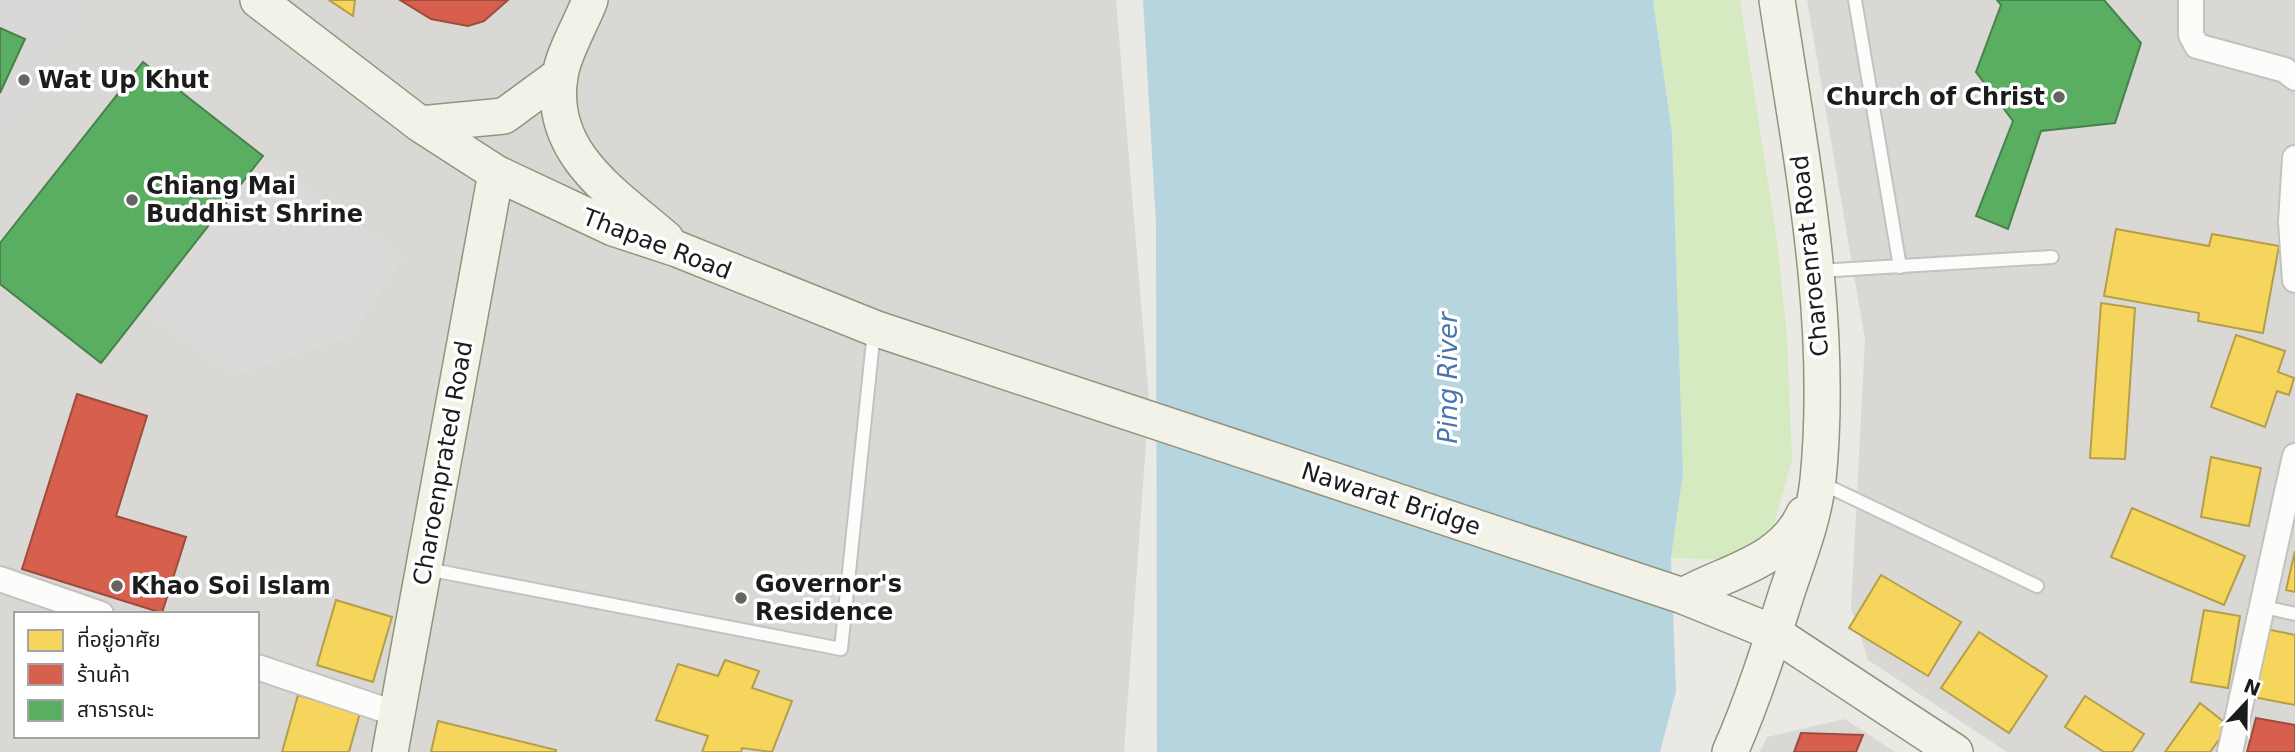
<svg xmlns="http://www.w3.org/2000/svg" width="2295" height="752" font-family="'DejaVu Sans','Noto Sans Thai',sans-serif">
<style>
.residential{fill:#dad8d5;fill-rule:evenodd}
.religious{fill:#d9d8d6}
.grass{fill:#d6eac1}
.parking{fill:#dbdad8}
.water{fill:#b6d5df}
.homes{fill:#f6d55c;stroke:#b59e49;stroke-width:2}
.shops{fill:#d6604d;stroke:#9e4c3e;stroke-width:2}
.public{fill:#5aae61;stroke:#47824c;stroke-width:2}
.lines{fill:none;stroke-linecap:round;stroke-linejoin:round}
.lane-casing{stroke:#c3c2c0;stroke-width:16}
.street-casing{stroke:#c3c2c0;stroke-width:28}
.secondary-casing{stroke:#92947c;stroke-width:38}
.lane{stroke:#fcfcfb;stroke-width:12}
.street{stroke:#fcfcfb;stroke-width:24}
.secondary{stroke:#f2f2e8;stroke-width:35}
.poi-dot{fill:#646462;stroke:#fff;stroke-width:2.5}
.labels{text-anchor:middle;dominant-baseline:central;stroke-width:7;stroke-linejoin:round;paint-order:stroke}
.poi-label{font-size:24px;font-weight:bold;fill:#1c1c1c;stroke:#fff;text-anchor:start}
.street-label{font-size:24px;fill:#1c1c1c;stroke:#fff}
.water-label{font-size:26px;font-style:italic;fill:#4676ad;stroke:#fff}
</style>
<rect width="100%" height="100%" fill="#ebe9e4"/>
<path class="residential" d="M 0,0 L 1116,0 L 1149,400 L 1124,752 L 0,752 ZM 16,614 L 257,614 L 257,736 L 16,736 Z
M 1807,0 L 2295,0 L 2295,752 L 2007,752 L 1868,660 L 1851,608 L 1865,340 Z
M 1845,719 L 1895,752 L 1760,752 L 1767,737 Z"/>
<path class="religious" d="M 0,0 L 95,0 L 0,160 Z"/>
<path class="grass" d="M 1653,0 L 1740,0 L 1777,241 L 1787,336 L 1792,460 L 1764,561 L 1671,558 L 1683,473 L 1672,133 Z"/>
<path class="parking" d="M 263,156 L 403,256 L 353,335 L 233,377 L 142,310 Z"/>
<path class="water" d="M 1143,0 L 1653,0 L 1672,133 L 1683,473 L 1671,558 L 1676,691 L 1660,752 L 1157,752 L 1156,223 Z"/>
<path class="homes" d="M 329,0 L 355,0 L 353,16 Z
M 2116,229 L 2209,246 L 2212,234 L 2279,246 L 2263,333 L 2198,321 L 2199,313 L 2104,296 Z
M 2101,303 L 2135,308 L 2125,459 L 2090,458 Z
M 2236,335 L 2285,351 L 2278,372 L 2294,378 L 2289,395 L 2277,391 L 2265,427 L 2211,407 Z
M 2211,457 L 2261,468 L 2249,526 L 2201,517 Z
M 2132,508 L 2245,556 L 2224,605 L 2111,557 Z
M 2295,551 L 2295,592 L 2286,590 Z
M 1881,575 L 1961,622 L 1928,676 L 1849,628 Z
M 336,600 L 392,617 L 373,682 L 317,665 Z
M 2204,610 L 2240,616 L 2228,688 L 2191,682 Z
M 2266,629 L 2295,635 L 2295,705 L 2253,697 Z
M 1979,632 L 2047,676 L 2009,733 L 1941,688 Z
M 725,660 L 759,671 L 752,688 L 792,701 L 772,752 L 742,748 L 741,752 L 702,752 L 708,736 L 656,720 L 678,664 L 718,676 Z
M 298,695 L 360,713 L 349,752 L 282,752 Z
M 2085,696 L 2144,734 L 2132,752 L 2104,752 L 2065,727 Z
M 2200,703 L 2229,726 L 2210,752 L 2165,752 Z
M 438,721 L 556,750 L 556,752 L 431,752 Z"/>
<path class="shops" d="M 400,0 L 508,0 L 484,21 L 468,26 L 431,19 Z
M 77,394 L 147,416 L 116,516 L 186,537 L 162,613 L 22,569 Z
M 2256,718 L 2295,725 L 2295,752 L 2247,752 Z
M 1801,733 L 1863,735 L 1856,752 L 1794,752 Z"/>
<path class="public" d="M 1997,0 L 2104,0 L 2141,43 L 2115,123 L 2041,131 L 2008,229 L 1976,216 L 2013,121 L 1976,72 L 2001,5 Z
M 0,28 L 25,39 L 0,93 Z
M 143,62 L 263,156 L 101,363 L 0,284 L 0,243 Z"/>
<g class="lines">
<g class="lane-casing">
<path id="lane" d="M 1855,0 L 1900,267
M 1818,271 L 2052,257
M 1819,482 L 2037,586
M 427,569 L 841,649 L 874,331
M 2264,607 L 2295,614"/>
</g>
<g class="street-casing">
<path id="street" d="M 2191,0 L 2191,35 L 2197,46 L 2285,70 L 2295,78
M 2295,158 L 2291,222 L 2295,280
M 0,579 L 101,614
M 257,667 L 397,714
M 2230,752 L 2295,456"/>
</g>
<g class="secondary-casing">
<path id="secondary" d="M 258,0 L 420,124 L 496,173 L 613,228 L 677,249 L 874,328 L 1683,596 L 1774,633 L 1955,752
M 590,0 C 582,22 563,53 560,76 C 547,154 616,195 666,239
M 420,124 L 504,116 L 560,75
M 1683,596 C 1725,572 1782,563 1804,514
M 390,752 L 496,173
M 1730,752 C 1753,700 1770,646 1787,592 C 1799,556 1814,518 1818,480 C 1834,319 1801,158 1777,0"/>
</g>
<use href="#lane" class="lane"/>
<use href="#street" class="street"/>
<use href="#secondary" class="secondary"/>
</g>
<g class="poi-dot">
<circle cx="24" cy="80" r="7"/>
<circle cx="2059" cy="97" r="7"/>
<circle cx="132" cy="200" r="7"/>
<circle cx="117" cy="586" r="7"/>
<circle cx="741" cy="598" r="7"/>
</g>
<g class="labels">
<g class="poi-label">
<text x="38" y="80">Wat Up Khut</text>
<text x="2045" y="97" text-anchor="end">Church of Christ</text>
<text x="146" y="186">Chiang Mai<tspan x="146" dy="28">Buddhist Shrine</tspan></text>
<text x="755" y="584">Governor's<tspan x="755" dy="28">Residence</tspan></text>
<text x="131" y="586">Khao Soi Islam</text>
</g>
<g class="street-label">
<text transform="translate(657 244) rotate(21)">Thapae Road</text>
<text transform="translate(1810 256) rotate(-96)">Charoenrat Road</text>
<text transform="translate(443 463) rotate(-80)">Charoenprated Road</text>
<text transform="translate(1391 499) rotate(18)">Nawarat Bridge</text>
</g>
<g class="water-label">
<text transform="translate(1448 378) rotate(-90)">Ping River</text>
</g>
</g>
<rect x="14" y="612" width="245" height="126" fill="#ffffff" stroke="#a4a4a4" stroke-width="2"/>
<rect x="28" y="630" width="35" height="21" fill="#f6d55c" stroke="#a4a4a4" stroke-width="2"/>
<text x="77" y="647" font-size="21" fill="#1c1c1c">ที่อยู่อาศัย</text>
<rect x="28" y="664" width="35" height="21" fill="#d6604d" stroke="#a4a4a4" stroke-width="2"/>
<text x="77" y="682" font-size="21" fill="#1c1c1c">ร้านค้า</text>
<rect x="28" y="700" width="35" height="21" fill="#5aae61" stroke="#a4a4a4" stroke-width="2"/>
<text x="77" y="717" font-size="21" fill="#1c1c1c">สาธารณะ</text>
<g transform="translate(2246 703) rotate(22)" stroke="#ffffff" stroke-width="5" paint-order="stroke">
<path d="M0-5L12 26L0 18L-12 26Z" fill="#1c1c1c"/>
<text y="-10" font-size="19" font-weight="bold" text-anchor="middle" fill="#1c1c1c">N</text>
</g>
</svg>
